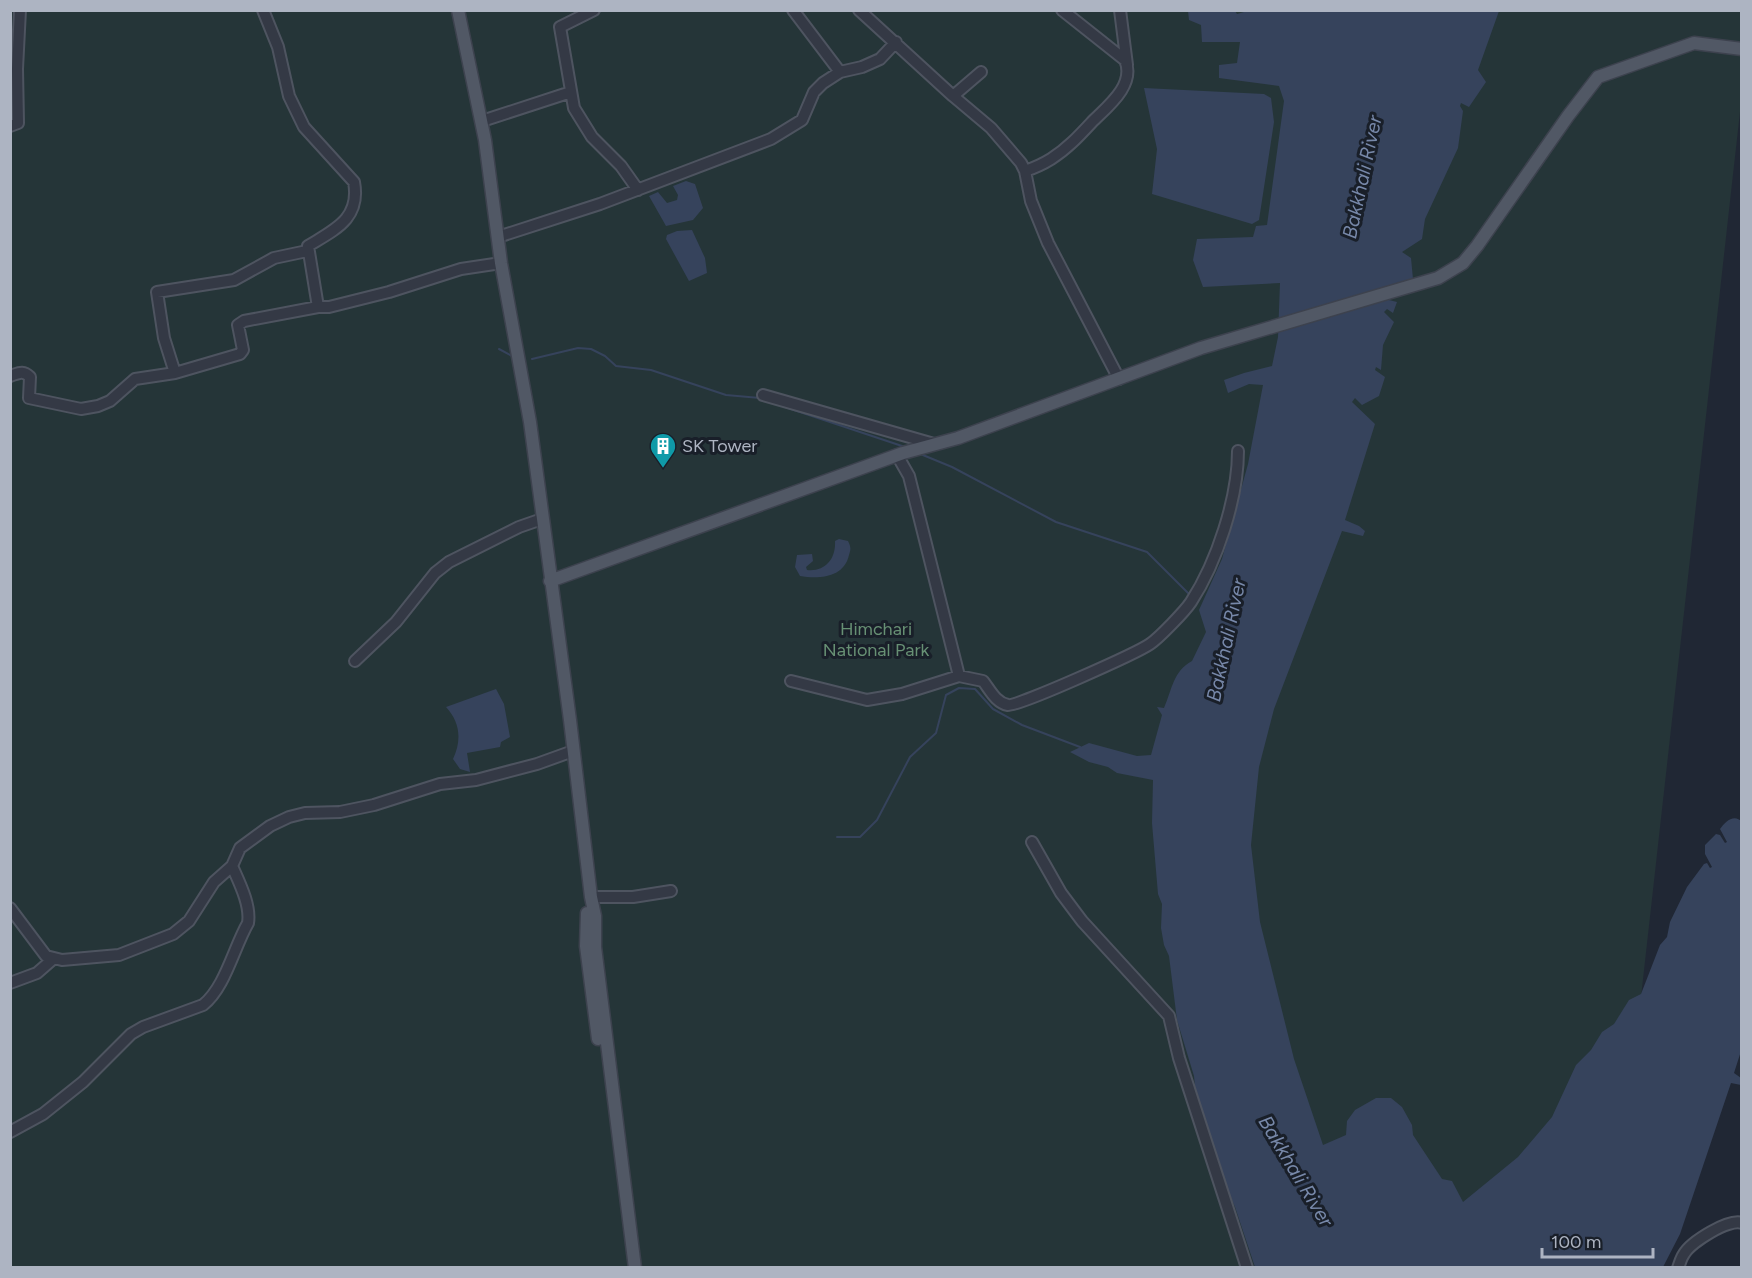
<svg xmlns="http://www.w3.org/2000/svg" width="1752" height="1278" font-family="Figtree,sans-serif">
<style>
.green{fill:#253538}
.water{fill:#36435c}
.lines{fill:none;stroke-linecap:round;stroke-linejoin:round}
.stream{stroke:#36435c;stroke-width:2}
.minor-casing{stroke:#4e5460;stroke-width:14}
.major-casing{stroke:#3d424e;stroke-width:15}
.minor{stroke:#343945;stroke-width:10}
.major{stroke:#515865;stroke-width:12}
.labels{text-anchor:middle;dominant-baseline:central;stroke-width:6;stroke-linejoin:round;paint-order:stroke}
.poi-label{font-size:18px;fill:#adb4c2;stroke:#191f29;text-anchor:start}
.park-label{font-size:18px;fill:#679074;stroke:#191f29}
.water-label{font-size:20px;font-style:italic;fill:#7788a9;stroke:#191f29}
</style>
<rect width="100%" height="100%" fill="#202734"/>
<path class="green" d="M 10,11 L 1741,11 L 1741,103 L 1637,1033 L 1502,1267 L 11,1267 Z"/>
<path class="water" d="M 1251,10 L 1499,11 L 1478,70 L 1486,82 L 1469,107 L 1461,103 L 1460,106 L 1463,111 L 1458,148 L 1425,219 L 1422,239 L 1402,252 L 1411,258 L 1413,279 L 1410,289 L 1393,287 L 1389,300 L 1397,302 L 1393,313 L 1387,309 L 1384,312 L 1394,322 L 1383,345 L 1381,370 L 1376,367 L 1375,370 L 1385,377 L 1379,396 L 1362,405 L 1355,398 L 1352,402 L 1375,424 L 1345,520 L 1359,526 L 1365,531 L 1363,536 L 1342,531 L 1274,709 L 1259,767 L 1251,845 L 1260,922 L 1294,1059 L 1323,1145 L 1346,1135 L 1347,1121 L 1355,1110 L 1376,1098 L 1391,1098 L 1402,1107 L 1412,1125 L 1413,1135 L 1442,1179 L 1452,1181 L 1463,1202 L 1518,1157 L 1552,1117 L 1576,1065 L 1591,1050 L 1602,1032 L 1614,1024 L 1629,1000 L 1641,994 L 1660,945 L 1667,937 L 1670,922 L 1687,887 L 1704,864 L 1707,863 L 1710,868 L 1712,867 L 1705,854 L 1705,845 L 1716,834 L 1720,835 L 1725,843 L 1727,842 L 1720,829 C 1725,822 1734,813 1742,822 L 1742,1048 L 1734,1073 L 1741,1078 L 1741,1085 L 1731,1083 L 1680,1234 L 1663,1267 L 1255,1267 L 1235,1207 L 1216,1164 L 1196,1098 L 1194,1076 L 1177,1020 L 1169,956 L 1164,945 L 1161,928 L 1162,904 L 1158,894 L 1152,823 L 1153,780 L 1117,773 L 1108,767 L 1089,762 L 1070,752 L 1089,743 L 1137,756 L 1151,755 L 1162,715 L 1157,707 L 1164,708 C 1172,690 1173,671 1192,661 L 1206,632 L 1199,610 L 1222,559 L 1248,464 L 1263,385 L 1249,384 L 1228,393 L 1224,380 L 1244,373 L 1272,366 L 1278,337 L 1280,283 L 1203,287 L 1193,260 L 1197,239 L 1253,237 L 1256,226 L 1267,225 L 1284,101 L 1279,86 L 1219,78 L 1219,65 L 1237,63 L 1240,42 L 1202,42 L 1201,25 L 1189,20 L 1188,11 L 1235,11 L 1237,14 Z
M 1144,88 L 1264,94 L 1271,98 L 1274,122 L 1259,220 L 1252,224 L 1152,194 L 1157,149 Z
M 686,181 L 695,184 L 703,208 L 693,220 L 666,226 L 649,196 L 658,192 L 667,203 L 677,200 L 678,195 L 673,186 Z
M 692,230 L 705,258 L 707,273 L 689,281 L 666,239 L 667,235 L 677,231 Z
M 839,539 L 848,541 C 851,547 851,549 849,555 C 844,578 819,579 800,576 L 795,567 L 797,555 L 812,554 L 813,561 L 806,567 L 807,570 C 825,572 836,559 835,541 Z
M 496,689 L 504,704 L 510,737 L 501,742 L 500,747 L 467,753 L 470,772 L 460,769 L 453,759 C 462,740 460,722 446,707 Z"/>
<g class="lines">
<path class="stream" d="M 499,349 L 512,356
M 532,359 L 578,348 L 591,349 L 605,356 L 616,366 L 651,370 L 726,395 L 760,398
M 785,407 L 905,447
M 918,453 L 952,467 L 1056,522 L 1147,552 L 1191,596
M 837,837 L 860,837 L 877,820 L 910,757 L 936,733 L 946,695 L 959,688 L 975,689 L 993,709 L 1022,725 L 1080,747"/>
<g class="minor-casing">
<path id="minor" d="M 263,10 L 278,47 L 289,96 L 304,127 L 354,182 C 361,219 334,230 308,246 L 318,307
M 594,10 L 560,27 L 574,108 L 592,137 L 621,166 L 638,190
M 793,10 L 840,72
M 859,10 L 953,96 L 991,128 L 1021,163 L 1025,171 L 1031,201 L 1048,243 L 1119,379
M 1120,10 L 1127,65
M 953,96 L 981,72
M 482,121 L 571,92
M 10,126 L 18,123 L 17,69 L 20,10
M 1025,171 C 1034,168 1043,164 1051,159 C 1067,149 1079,136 1092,122 C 1107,107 1136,85 1125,60 L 1062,10
M 498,237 L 600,204 L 771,139 L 802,120 L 814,92 L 823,83 L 840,72 L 862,67 L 880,59 L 896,42
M 175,373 L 164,338 L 157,292 L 234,280 L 274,258 L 307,251
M 10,376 C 19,373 23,370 30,377 L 29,398 L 81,409 L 98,406 L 110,401 L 135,379 L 175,373 L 240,354 L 243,350 L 238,325 L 244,321 L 318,307 L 329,307 L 389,292 L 461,269 L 501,263
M 763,395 L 934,444
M 897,455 L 909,476 L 959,676
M 355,661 L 396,622 L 435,573 L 449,562 L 519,527 L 542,519
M 791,681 L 867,700 L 902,694 L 959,676 L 983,681 C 990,690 996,703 1008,705 C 1017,707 1137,653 1150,644 C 1159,638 1185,611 1191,602 C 1217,562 1238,498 1238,451
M 1032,842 L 1061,893 L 1082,921 L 1169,1016 L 1179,1058 L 1247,1268
M 591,897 L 633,897 L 671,891
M 10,908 L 46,956 L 62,960 L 119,955 L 173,934 L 189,921 L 214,882 L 232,866 L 240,848 L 270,826 L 289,817 L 305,813 L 340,812 L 374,805 L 440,784 L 476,780 L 537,764 L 573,751
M 10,983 L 37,973 L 53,959
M 10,1132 L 43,1114 L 83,1082 L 131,1034 L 143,1027 L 203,1005 C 225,988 234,947 248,923 C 251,905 239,882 232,866
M 1678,1268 C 1680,1263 1681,1258 1684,1254 C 1691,1242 1729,1218 1742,1223"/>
</g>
<g class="major-casing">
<path id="major" d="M 458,10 L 485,140 L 501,263 L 530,422 L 570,720 L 591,897 L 595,916 L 595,947 L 635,1268
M 550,581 L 903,453 L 958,438 L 1201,348 L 1438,278 L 1463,263 L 1477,246 L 1568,116 L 1598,77 L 1694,43 L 1742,49
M 587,913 L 586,946 L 598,1039"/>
</g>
<use href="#minor" class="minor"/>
<use href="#major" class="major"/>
</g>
<defs>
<g id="building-pin" transform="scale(1.35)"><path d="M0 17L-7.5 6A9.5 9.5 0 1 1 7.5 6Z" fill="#0f9aa8" stroke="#191f29"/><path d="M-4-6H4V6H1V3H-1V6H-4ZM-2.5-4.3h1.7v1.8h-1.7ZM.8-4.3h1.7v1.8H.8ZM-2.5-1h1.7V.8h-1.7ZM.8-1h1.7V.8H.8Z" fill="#fff"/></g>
</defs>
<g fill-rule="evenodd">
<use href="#building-pin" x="663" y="446"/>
</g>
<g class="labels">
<g class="poi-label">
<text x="682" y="446">SK Tower</text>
</g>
<g class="park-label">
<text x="876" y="629">Himchari<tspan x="876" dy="21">National Park</tspan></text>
</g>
<g class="water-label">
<text transform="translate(1362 177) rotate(-78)">Bakkhali River</text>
<text transform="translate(1226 640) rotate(-78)">Bakkhali River</text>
<text transform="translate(1296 1171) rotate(59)">Bakkhali River</text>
</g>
</g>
<rect width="1752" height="1278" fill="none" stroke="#adb4c2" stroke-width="24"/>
<path d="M1542 1248v9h111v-9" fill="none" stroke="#adb4c2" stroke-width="3"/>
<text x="1551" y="1248" font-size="18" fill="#adb4c2" stroke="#191f29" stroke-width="4.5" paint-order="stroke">100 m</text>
</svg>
